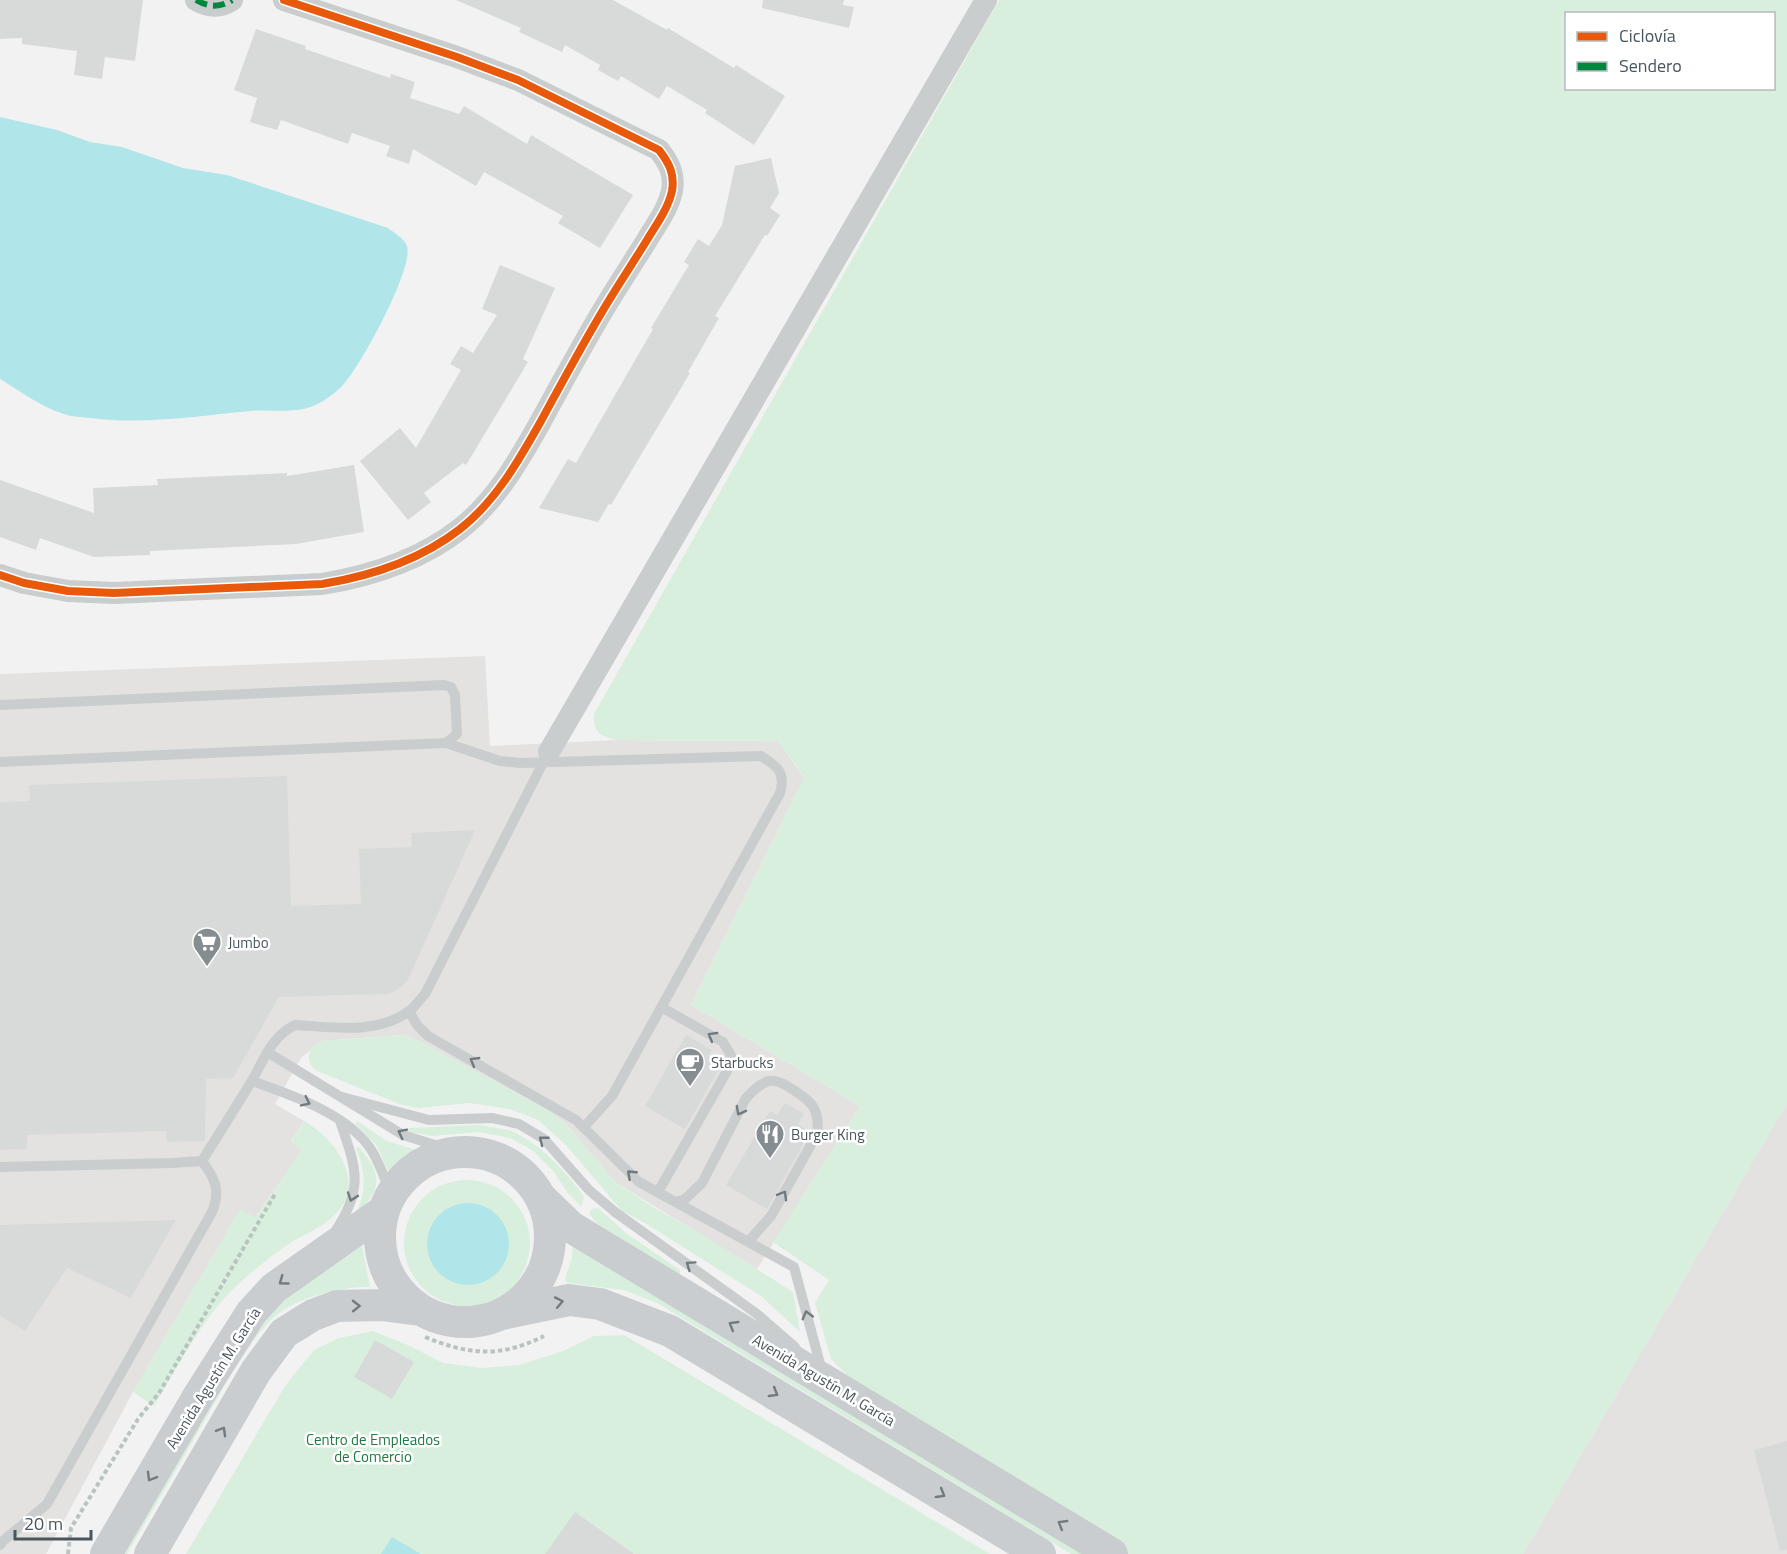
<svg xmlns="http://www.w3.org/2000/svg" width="1787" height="1554" font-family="'Titillium Web',sans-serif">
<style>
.commercial{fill:#e3e2e0}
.green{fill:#d8efde;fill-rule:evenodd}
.water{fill:#b0e5ea}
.building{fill:#d8dada}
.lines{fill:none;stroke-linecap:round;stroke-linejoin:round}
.path{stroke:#b9c4bf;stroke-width:4;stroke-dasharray:4.5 3;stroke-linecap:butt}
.lane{stroke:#cacdcd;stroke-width:10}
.street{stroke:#cacdcd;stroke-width:22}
.secondary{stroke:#cacdcf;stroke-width:32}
.quiet{stroke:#00873e;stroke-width:6;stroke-dasharray:12 6;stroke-linecap:butt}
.cycleway-casing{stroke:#fff;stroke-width:11}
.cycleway{stroke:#e8590c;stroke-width:8}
.oneway{stroke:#707a7f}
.labels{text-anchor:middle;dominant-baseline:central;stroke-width:5;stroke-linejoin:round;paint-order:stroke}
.poi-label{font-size:15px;fill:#4a565d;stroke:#fff;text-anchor:start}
.street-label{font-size:15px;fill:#4a565d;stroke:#fff}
.park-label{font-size:15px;fill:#1f7a41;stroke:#fff}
</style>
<rect width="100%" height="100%" fill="#f2f2f2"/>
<path class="commercial" d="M 485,656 L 490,746 L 617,740 L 778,741 L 804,778 L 691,1005 L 860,1106 L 757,1269 L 615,1182 L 565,1123 L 548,1110 L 419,1041 L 403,1035 L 322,1041 L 301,1058 L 275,1104 L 304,1121 L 291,1141 L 302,1150 L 255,1218 L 240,1210 L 133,1392 L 46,1554 L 0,1554 L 0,674 Z
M 1787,1103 L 1787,1554 L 1523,1554 Z"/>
<path class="green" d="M 999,0 L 1787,0 L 1787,1103 L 1523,1554 L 1126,1554 L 852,1380 L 831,1359 L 815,1303 L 829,1280 L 773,1242 L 860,1106 L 691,1005 L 804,777 L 778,741 L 617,740 C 601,737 592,731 594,714 ZM 1566,14 L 1774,14 L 1774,88 L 1566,88 Z
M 403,1035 L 419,1041 L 548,1110 L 565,1123 L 615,1182 L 653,1207 L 703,1235 L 793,1292 L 800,1332 L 761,1296 L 643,1222 L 622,1211 L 566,1145 L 538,1120 L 510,1109 L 469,1103 L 419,1108 L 402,1105 L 317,1071 C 308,1064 308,1060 310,1049 L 322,1041 Z
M 304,1121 C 328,1134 356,1166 347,1196 C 338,1221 312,1230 292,1242 C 276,1252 259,1266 244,1279 C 205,1312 181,1362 154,1406 L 133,1392 L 240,1209 L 255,1218 L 302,1150 L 291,1142 Z
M 357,1121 L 385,1140 L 415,1150 L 417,1154 L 404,1160 L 393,1170 L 388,1171 L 377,1146 L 356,1124 Z
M 480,1125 C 489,1127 499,1128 508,1130 C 536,1139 568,1173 584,1197 L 581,1206 L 567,1192 L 554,1172 L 532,1150 L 510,1138 L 480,1132 L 432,1136 L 409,1132 L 409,1128 Z
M 358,1146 C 384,1175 382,1189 355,1216 C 367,1190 366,1175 356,1148 Z
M404 1243a63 63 0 1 1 126 0a63 63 0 1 1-126 0Z
M 598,1208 L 626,1233 L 680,1270 L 680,1275 L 596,1223 L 589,1213 L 592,1209 Z
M 573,1241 L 1091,1554 L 1071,1554 L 659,1304 L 624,1290 L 567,1283 L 565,1279 L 572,1257 Z
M 362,1246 L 370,1287 C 343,1286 300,1297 279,1313 C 254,1332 226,1383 210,1411 C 183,1459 155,1506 127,1554 L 117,1554 L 271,1309 Z
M 373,1331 L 410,1346 L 443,1363 L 482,1368 L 519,1365 L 563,1351 L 594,1336 L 624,1335 L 990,1554 L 186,1554 L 285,1386 L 314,1350 L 339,1338 Z"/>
<path class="water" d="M 0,117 L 57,130 L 90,142 L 122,147 L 183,168 L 227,175 L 388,228 C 394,233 404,238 407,246 C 414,269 360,367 343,385 C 336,393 323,402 313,406 C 294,414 270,409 250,411 C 197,416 143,425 91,418 C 82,417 72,417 64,414 C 41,407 20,391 0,379 Z
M427 1244a41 41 0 1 1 82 0a41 41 0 1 1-82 0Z
M 392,1537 L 421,1554 L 381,1554 Z"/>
<path class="building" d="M 0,0 L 143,0 L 135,61 L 105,57 L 102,79 L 74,75 L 77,51 L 22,44 L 22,38 L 0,39 Z
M 456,0 L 613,0 L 667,30 L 668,28 L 734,68 L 736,65 L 785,96 L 754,145 L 705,113 L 707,110 L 667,86 L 659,99 L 621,76 L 618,81 L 598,70 L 600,65 L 565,45 L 562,52 L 519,32 L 521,28 Z
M 763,0 L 844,0 L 843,5 L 854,7 L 849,28 L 762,8 Z
M 256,29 L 306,46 L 305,49 L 390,78 L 391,74 L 415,82 L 410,98 L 459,114 L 464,106 L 527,144 L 531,135 L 633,195 L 600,248 L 558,223 L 563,216 L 484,172 L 476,186 L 413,149 L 409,164 L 386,156 L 390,146 L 352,133 L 348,144 L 281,120 L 277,130 L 250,122 L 257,98 L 234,90 Z
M 771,158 L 779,193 L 770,208 L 780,215 L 767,236 L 765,235 L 715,316 L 719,318 L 688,372 L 690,373 L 611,505 L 609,504 L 598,522 L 539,508 L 568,459 L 576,463 L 653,329 L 651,328 L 689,265 L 684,262 L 698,239 L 709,246 L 722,225 L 735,166 Z
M 500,265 L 555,288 L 523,359 L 528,362 L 466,465 L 463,463 L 424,493 L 431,502 L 408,520 L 360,461 L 400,428 L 416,448 L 461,370 L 450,364 L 461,346 L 473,353 L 497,315 L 482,309 Z
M 354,465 L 364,532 L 296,544 L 150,551 L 150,555 L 94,557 L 40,538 L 36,550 L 0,537 L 0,480 L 94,513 L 93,488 L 158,485 L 157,479 L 287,473 L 287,476 Z
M 287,776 L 291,906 L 361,904 L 359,849 L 412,847 L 411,833 L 475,830 L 408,980 L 399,989 L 388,994 L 279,997 L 233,1078 L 206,1079 L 205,1141 L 167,1142 L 166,1131 L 27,1135 L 27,1149 L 0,1150 L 0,802 L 30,801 L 29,785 Z
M 686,1035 L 712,1050 L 708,1056 L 722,1064 L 685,1129 L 645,1106 Z
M 785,1103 L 804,1114 L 798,1124 L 810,1132 L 767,1209 L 726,1185 L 770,1111 L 777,1115 Z
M 176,1220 L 131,1298 L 67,1268 L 25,1331 L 0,1316 L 0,1225 Z
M 375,1340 L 414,1362 L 392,1399 L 354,1377 Z
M 1787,1441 L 1787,1550 L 1780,1551 L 1754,1450 Z
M 575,1512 L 634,1554 L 545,1554 Z"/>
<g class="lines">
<path class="path" d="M 425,1337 C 469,1355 501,1358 544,1336
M 68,1554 L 71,1528 L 138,1419 L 159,1393 L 275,1194"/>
<path class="lane" d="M 0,705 L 444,685 L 451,687 L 455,695 L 457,734 L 446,743 L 0,762
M 446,743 L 500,761 L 520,763 L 761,756 C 777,766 786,772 780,793 L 612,1096 L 584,1127
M 409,1011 L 417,1025 L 428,1036 L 576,1120 L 639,1182 L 794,1267 L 822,1371
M 267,1052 L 403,1135 L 457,1152
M 252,1081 C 290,1094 350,1115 372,1151 C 380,1164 385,1180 391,1194
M 342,1097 L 429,1120 L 492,1118 L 519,1124 L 544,1139 L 589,1190 L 615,1212 L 757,1314 L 795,1347
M 202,1161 C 218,1135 234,1110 250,1084 C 262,1064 271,1036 295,1025 C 331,1027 377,1035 409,1011 C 415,1007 420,999 425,994 L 546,757
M 0,1167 L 172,1163 L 202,1161
M 658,1192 L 731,1064 L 732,1057 L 723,1042 L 661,1007
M 676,1202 L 685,1199 L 702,1183 L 746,1098 C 753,1091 760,1083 769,1081 C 776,1080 782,1083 787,1086 C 809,1099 821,1107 817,1134 L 771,1216 L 748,1242
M 334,1233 C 365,1188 356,1168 340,1121
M 0,1545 L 3,1541 L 47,1504 L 212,1212 C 221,1191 215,1178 202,1161"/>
<path class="street" d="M 196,0 C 208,7 220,8 232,0
M 0,575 L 24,583 L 68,591 L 114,593 L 322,584 C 371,576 419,561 460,529 C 496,501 519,460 541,421 C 560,386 579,351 599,317 C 614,291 631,266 647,240 C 656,225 668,209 672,191 C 675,174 669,163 659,150 L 518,80 L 457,57 L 284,0
M 549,752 L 986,0"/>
<path class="secondary" d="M380 1237a85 85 0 1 1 170 0a85 85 0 1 1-170 0Z
M 542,1199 L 571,1227 L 1112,1554
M 502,1314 L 569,1300 L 600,1304 L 670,1331 L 1040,1554
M 106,1554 L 199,1395 L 251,1313 L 274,1288 L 382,1212
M 150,1554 L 256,1371 L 284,1333 L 313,1315 L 337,1306 L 381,1305 L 420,1310"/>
<path class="quiet" d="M 196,0 C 208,7 220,8 232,0"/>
<g class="cycleway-casing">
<path id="cycleway" d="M 0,575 L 24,583 L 68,591 L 114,593 L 322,584 C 371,576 419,561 460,529 C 496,501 519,460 541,421 C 560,386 579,351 599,317 C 614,291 631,266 647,240 C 656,225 668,209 672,191 C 675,174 669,163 659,150 L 518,80 L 457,57 L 284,0"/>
</g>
<use href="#cycleway" class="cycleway"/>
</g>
<defs><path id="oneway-chevron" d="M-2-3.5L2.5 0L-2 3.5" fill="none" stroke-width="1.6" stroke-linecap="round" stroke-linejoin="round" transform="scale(1.5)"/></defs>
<g class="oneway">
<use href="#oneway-chevron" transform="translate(712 1036) rotate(-150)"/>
<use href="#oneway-chevron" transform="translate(474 1061) rotate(-150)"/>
<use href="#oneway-chevron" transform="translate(306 1102) rotate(26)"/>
<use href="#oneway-chevron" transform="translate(740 1111) rotate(118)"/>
<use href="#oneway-chevron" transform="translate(402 1133) rotate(-153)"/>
<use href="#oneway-chevron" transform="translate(543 1140) rotate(-142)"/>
<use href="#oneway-chevron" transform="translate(631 1174) rotate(-137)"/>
<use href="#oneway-chevron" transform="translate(783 1195) rotate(-60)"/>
<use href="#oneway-chevron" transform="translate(352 1197) rotate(109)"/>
<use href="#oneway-chevron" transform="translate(690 1265) rotate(-145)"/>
<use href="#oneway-chevron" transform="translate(283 1281) rotate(144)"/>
<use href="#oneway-chevron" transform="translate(559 1302) rotate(-11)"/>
<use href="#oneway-chevron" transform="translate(356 1306) rotate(-1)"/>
<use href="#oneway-chevron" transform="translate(807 1315) rotate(-105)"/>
<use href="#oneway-chevron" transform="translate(733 1325) rotate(-149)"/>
<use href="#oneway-chevron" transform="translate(774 1393) rotate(31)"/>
<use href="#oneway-chevron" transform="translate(222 1431) rotate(-60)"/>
<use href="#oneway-chevron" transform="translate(151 1477) rotate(120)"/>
<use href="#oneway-chevron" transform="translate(941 1494) rotate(31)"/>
<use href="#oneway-chevron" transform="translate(1062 1524) rotate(-149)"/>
</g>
<defs>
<g id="supermarket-pin" transform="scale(1.5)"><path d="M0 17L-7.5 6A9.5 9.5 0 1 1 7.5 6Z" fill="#858d91" stroke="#fff"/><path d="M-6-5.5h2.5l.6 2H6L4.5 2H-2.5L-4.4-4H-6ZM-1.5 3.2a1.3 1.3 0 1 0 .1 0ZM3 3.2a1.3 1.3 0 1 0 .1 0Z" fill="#fff"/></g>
<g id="cafe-pin" transform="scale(1.5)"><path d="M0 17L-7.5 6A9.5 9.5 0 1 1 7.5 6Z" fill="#858d91" stroke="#fff"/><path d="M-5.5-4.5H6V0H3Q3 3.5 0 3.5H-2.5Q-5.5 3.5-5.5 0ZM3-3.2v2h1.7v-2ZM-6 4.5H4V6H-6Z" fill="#fff"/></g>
<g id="restaurant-pin" transform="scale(1.5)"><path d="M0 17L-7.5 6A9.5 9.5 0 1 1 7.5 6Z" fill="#858d91" stroke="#fff"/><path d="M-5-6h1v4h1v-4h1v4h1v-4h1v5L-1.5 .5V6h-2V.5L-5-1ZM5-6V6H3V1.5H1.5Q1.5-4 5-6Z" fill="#fff"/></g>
</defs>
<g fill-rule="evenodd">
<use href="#supermarket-pin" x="207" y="942"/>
<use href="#cafe-pin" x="690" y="1062"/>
<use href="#restaurant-pin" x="770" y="1134"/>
</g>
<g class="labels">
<g class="poi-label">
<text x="228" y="942">Jumbo</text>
<text x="711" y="1062">Starbucks</text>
<text x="791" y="1134">Burger King</text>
</g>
<g class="street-label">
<text transform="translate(213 1378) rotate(-58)">Avenida Agustín M. García</text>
<text transform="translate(824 1380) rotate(31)">Avenida Agustín M. García</text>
</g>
<g class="park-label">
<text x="373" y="1439">Centro de Empleados<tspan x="373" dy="17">de Comercio</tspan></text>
</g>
</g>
<rect x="1565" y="12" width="210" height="78" fill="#ffffff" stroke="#b7bbbe" stroke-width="1.5"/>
<rect x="1577" y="32" width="30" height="9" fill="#e8590c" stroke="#b7bbbe" stroke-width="1.5"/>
<text x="1619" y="42" font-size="18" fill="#4a565d">Ciclovía</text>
<rect x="1577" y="62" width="30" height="9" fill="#00873e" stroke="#b7bbbe" stroke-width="1.5"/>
<text x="1619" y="72" font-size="18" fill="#4a565d">Sendero</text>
<path d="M15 1530v9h76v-9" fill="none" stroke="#4a565d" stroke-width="3"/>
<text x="24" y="1530" font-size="18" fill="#4a565d" stroke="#ffffff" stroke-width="4.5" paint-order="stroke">20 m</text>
</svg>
